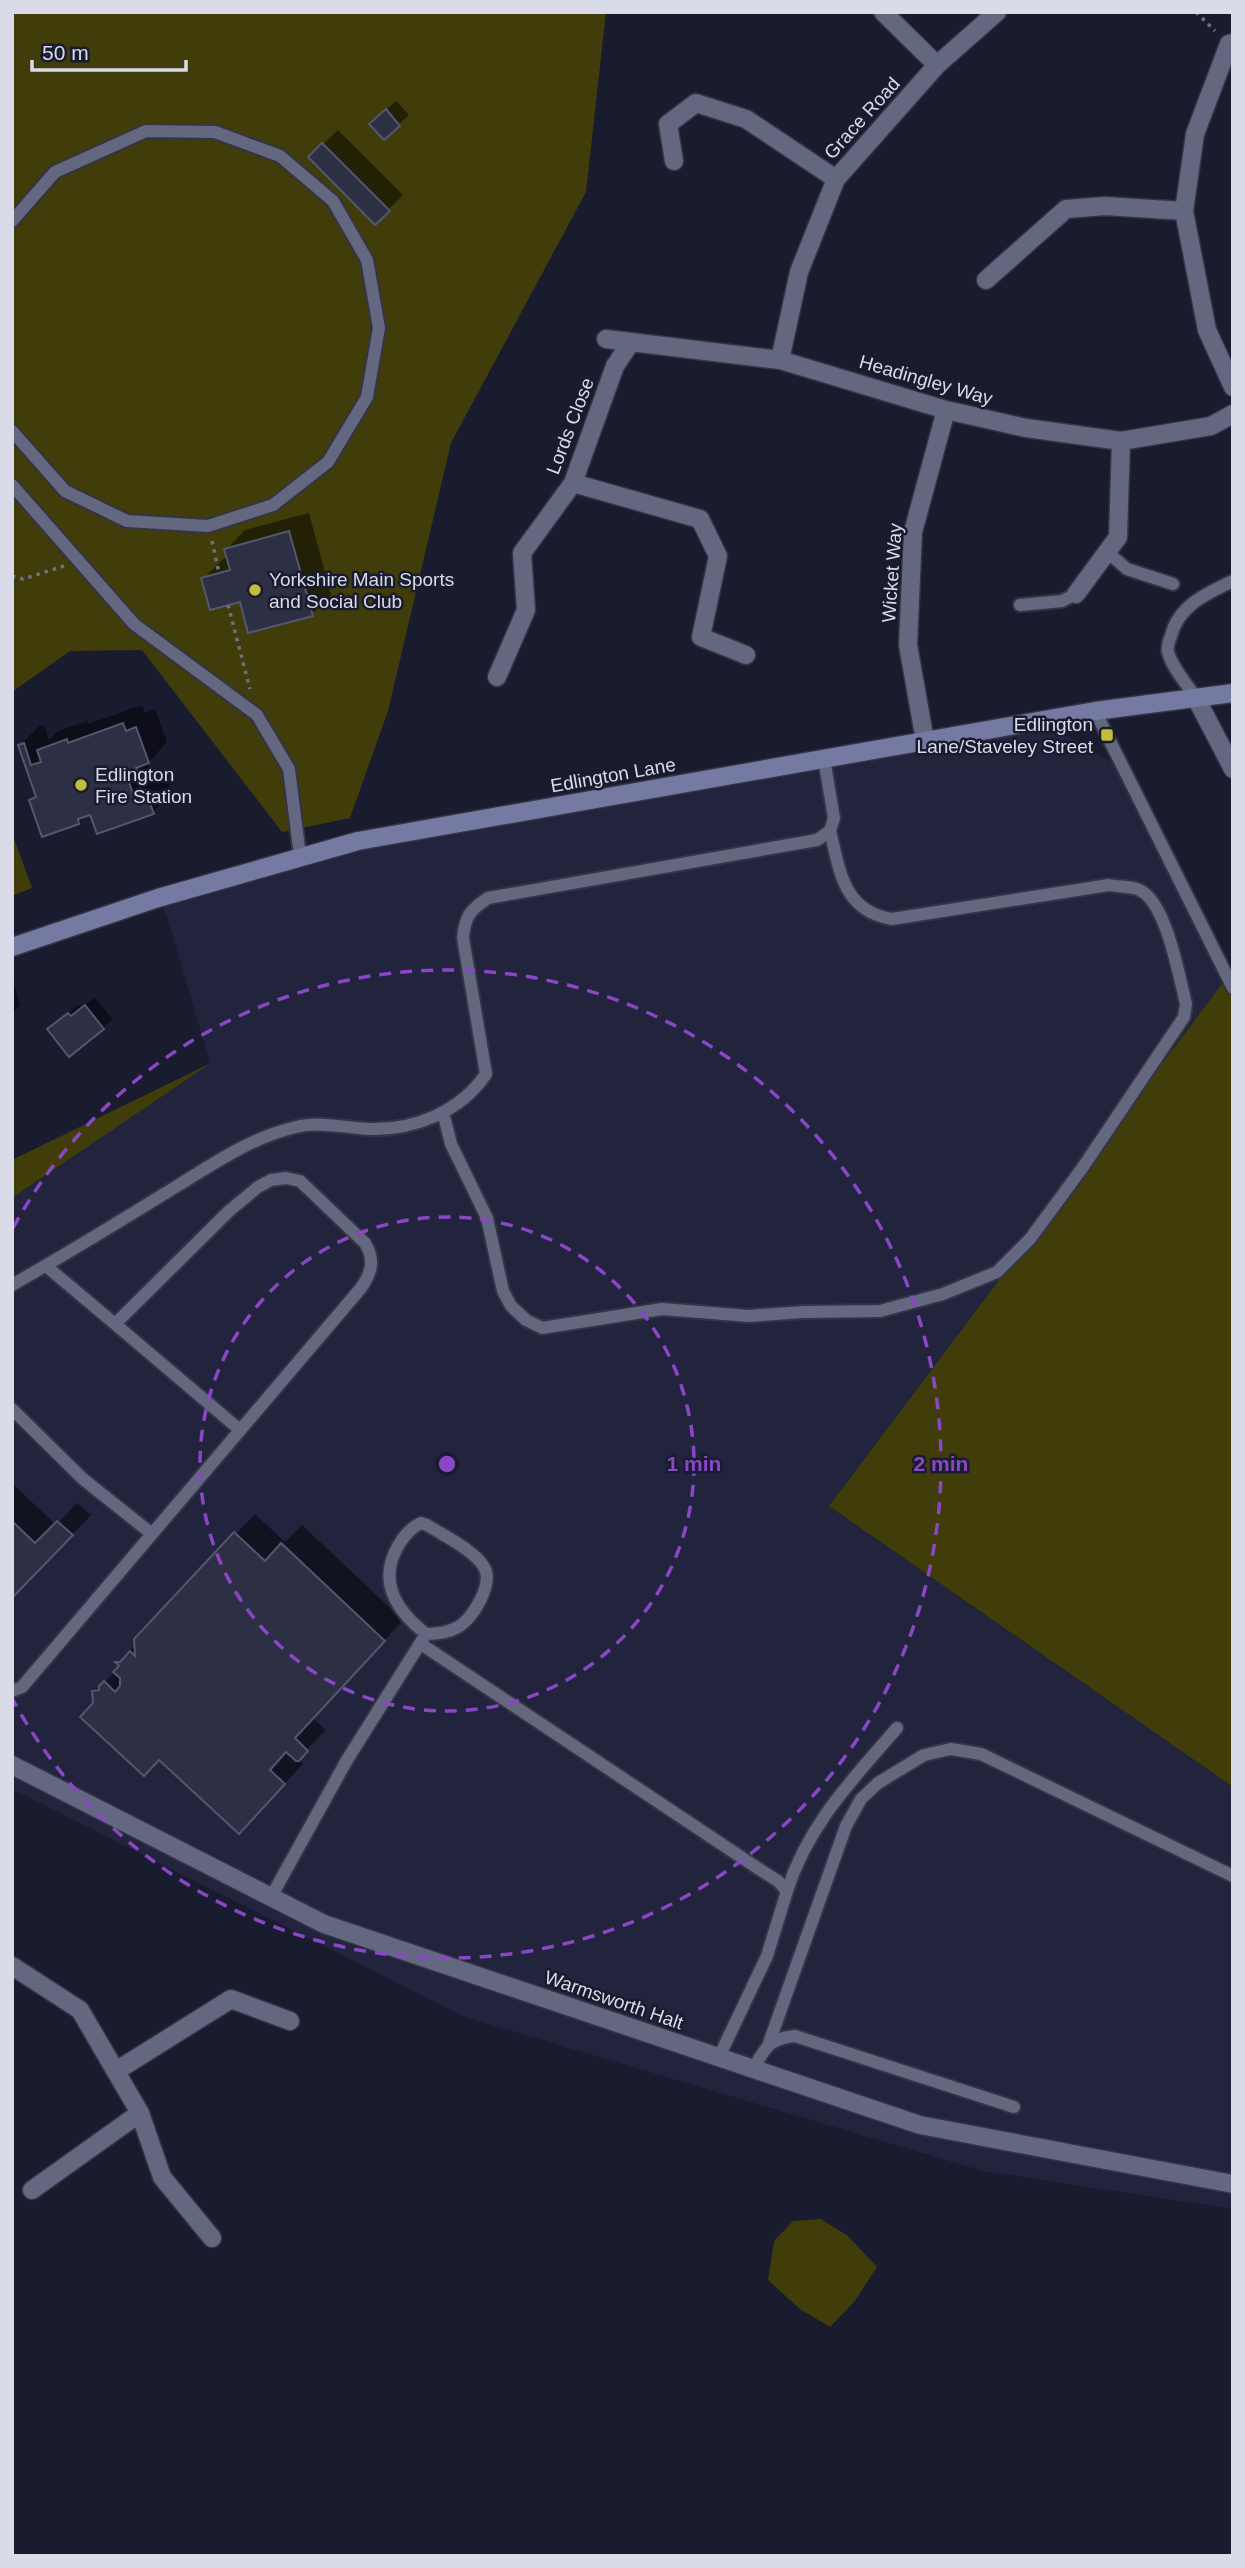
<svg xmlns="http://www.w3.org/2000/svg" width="1245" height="2568" font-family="Arial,sans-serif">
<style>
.built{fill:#22243e}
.green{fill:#403d0b}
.shadow{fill:#0007}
.building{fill:#2d3045;stroke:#53576e;stroke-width:2}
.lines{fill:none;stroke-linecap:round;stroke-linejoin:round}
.lane-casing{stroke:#343444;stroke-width:16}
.street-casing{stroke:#343444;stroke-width:21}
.secondary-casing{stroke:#343444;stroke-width:21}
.path{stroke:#6e7081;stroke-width:3.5;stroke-dasharray:3.5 5;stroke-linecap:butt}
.lane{stroke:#63677f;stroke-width:12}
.street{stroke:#63677f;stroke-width:18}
.secondary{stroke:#757aa2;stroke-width:18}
.ring{fill:none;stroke:#8946c5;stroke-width:3.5;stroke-dasharray:12 9}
.poi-dot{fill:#c3bd3e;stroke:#191b2f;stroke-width:2.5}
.labels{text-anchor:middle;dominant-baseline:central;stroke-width:5;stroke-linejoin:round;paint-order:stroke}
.street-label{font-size:19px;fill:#d9dbe9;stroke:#191b2f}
.poi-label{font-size:19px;fill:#d9dbe9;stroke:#191b2f;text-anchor:start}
.centre{fill:#8946c5;stroke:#191b2f;stroke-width:3.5}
.ring-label{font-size:21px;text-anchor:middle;font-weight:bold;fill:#8946c5;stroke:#191b2f;stroke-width:5;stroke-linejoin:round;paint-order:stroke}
</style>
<rect width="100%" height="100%" fill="#191b2f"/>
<path class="built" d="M 1042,720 L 1126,771 L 1228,976 L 829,1506 L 1233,1787 L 1233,2209 L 983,2171 L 465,2017 L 12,1789 L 12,1198 L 210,1063 L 167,916 L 158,898 L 276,863 Z"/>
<path class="green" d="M 12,12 L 606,12 L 586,192 L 451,443 L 388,711 L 350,818 L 282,832 L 142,650 L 70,651 L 12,692 Z
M 12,833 L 32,888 L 12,896 Z
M 1228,976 L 1233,985 L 1233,1787 L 829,1506 Z
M 211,1063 L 12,1198 L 12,1160 Z
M 821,2219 L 848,2236 L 877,2267 L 854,2302 L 830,2327 L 800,2309 L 768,2280 L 774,2241 L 793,2221 Z"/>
<path class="shadow" d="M 396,101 L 409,115 L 384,138 L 381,115 Z
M 338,130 L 403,195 L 375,223 L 310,157 Z
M 309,513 L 331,595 L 312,614 L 241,600 L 203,579 L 223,559 L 228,558 L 226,550 L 245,530 Z
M 142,705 L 145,713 L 155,709 L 167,742 L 148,763 L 152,776 L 165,772 L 172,793 L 153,812 L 91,813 L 78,822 L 31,800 L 37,794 L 20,746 L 39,726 L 44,725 L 49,740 L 58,731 L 87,721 L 88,724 Z
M 14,983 L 20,1005 L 12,1013 L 12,984 Z
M 95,997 L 112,1019 L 103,1028 L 49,1029 L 78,1005 L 81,1008 Z
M 12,1483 L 56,1525 L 77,1503 L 91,1515 L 12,1597 Z
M 255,1514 L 285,1542 L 302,1525 L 403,1620 L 313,1718 L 326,1730 L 298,1759 L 303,1764 L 258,1812 L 95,1703 L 94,1691 L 122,1666 L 118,1662 L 136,1644 L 136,1640 Z"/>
<path class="building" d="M 386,109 L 400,126 L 384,140 L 369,124 Z
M 322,143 L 390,211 L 375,225 L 308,157 Z
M 289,531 L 313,616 L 248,633 L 240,602 L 210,610 L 201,578 L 230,570 L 224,549 Z
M 123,723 L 126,731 L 136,727 L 149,763 L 136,768 L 139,775 L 128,779 L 133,794 L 145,790 L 154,814 L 97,834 L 90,815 L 78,819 L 79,824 L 42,837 L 29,800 L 36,797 L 18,745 L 24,743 L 31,765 L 41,762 L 37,750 L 67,739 L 68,743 Z
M 85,1005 L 104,1029 L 69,1057 L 47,1029 L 68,1013 L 71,1016 Z
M 12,1521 L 35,1543 L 57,1521 L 73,1535 L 12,1598 Z
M 234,1532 L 265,1561 L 281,1543 L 385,1641 L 295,1738 L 308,1751 L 299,1761 L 296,1761 L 286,1752 L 270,1770 L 285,1784 L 239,1834 L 159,1760 L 144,1776 L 80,1717 L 93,1703 L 92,1691 L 99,1690 L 99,1686 L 104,1681 L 115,1692 L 120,1686 L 120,1678 L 113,1672 L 119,1666 L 115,1662 L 120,1662 L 130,1651 L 135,1656 L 134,1639 Z"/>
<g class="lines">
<g class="lane-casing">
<path id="lane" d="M 12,221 L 55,172 L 146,131 L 215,132 L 280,156 L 333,201 L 367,260 L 379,328 L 367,397 L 328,462 L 273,505 L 208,526 L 127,521 L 65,491 L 12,431
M 12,485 L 134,624 L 257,715 L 289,769 L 300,856
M 1107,552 L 1127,569 L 1173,584
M 1020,605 L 1062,601 L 1076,594
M 1196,698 C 1187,684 1172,668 1168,652 C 1167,647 1169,641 1171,636 C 1178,606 1207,593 1233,581
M 1095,711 L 1233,988
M 443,1112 L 451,1144 L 487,1218 L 503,1291 L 511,1306 L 526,1320 L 542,1328 L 662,1309 L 749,1316 L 803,1312 L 880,1311 L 943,1294 L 997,1272 L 1030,1239 L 1083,1167 L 1184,1017 L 1186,1004 C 1179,977 1166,898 1137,889 C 1129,886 1118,887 1109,885 L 892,919 C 843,911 840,871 830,831
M 12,1285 C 68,1253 122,1220 177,1186 C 215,1163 252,1137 296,1127 C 320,1121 346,1128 370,1129 C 415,1130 460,1112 486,1074 L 463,938 C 465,916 470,910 488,898 L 817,840 L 830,831 L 834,818 L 824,759
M 115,1324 L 240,1430
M 12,1409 L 83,1479 L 152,1534
M 421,1644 L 759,1869 L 778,1881 L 787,1891 L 767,1956 L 719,2057
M 12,1691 L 22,1687 L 361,1288 C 372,1272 375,1260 365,1243 L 300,1181 L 286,1178 L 271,1180 L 258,1187 L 229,1211 L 115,1324 L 46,1266
M 787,1891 C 808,1825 852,1780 897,1728
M 271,1897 L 347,1760 L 426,1634 C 437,1634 449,1632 458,1627 C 473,1619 494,1583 484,1567 C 475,1551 443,1535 427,1525 L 421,1523 C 408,1529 401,1539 395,1552 C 379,1586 400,1614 426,1634
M 769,2043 L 846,1826 L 861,1799 L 878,1783 L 924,1755 L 951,1749 L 981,1754 L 1233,1876
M 753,2069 C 766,2047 768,2039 795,2036 L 1014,2107"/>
</g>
<g class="street-casing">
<path id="street" d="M 883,12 L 937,65
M 1233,43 L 1229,44 L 1195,134 L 1184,211 L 1207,330 L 1233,387
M 674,161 L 668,124 L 696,103 L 746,119 L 836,179
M 986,280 L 1066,209 L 1105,206 L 1184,211
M 606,339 L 780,360 L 946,410 L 1026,428 L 1121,441 L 1211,426 L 1233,414
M 780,360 L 799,272 L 836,179 L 937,65 L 997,12
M 573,483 L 700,519 L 718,556 L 701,637 L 746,655
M 1076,594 L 1118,537 L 1121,441
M 497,677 L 526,610 L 522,553 L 573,483 L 615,366 L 631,342
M 1196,698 L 1233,769
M 925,741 L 908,645 L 913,532 L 946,410
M 12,1765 L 324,1924 L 920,2125 L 1233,2184
M 12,1966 L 80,2010 L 140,2113 L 162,2177 L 212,2238
M 116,2071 L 231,1999 L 290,2021
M 32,2190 L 140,2113"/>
</g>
<g class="secondary-casing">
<path id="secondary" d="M 12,947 L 158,898 L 358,841 L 1095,711 L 1233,693"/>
</g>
<path class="path" d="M 1196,12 L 1215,31
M 212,541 L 219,573
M 12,576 L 23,579 L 64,566
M 228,605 L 250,689"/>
<use href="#lane" class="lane"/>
<use href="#street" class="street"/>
<use href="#secondary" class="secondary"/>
</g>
<g class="ring">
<circle cx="447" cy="1464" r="247"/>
<path d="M13 1228A494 494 0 1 1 13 1700"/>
</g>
<g class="poi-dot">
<circle cx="255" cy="590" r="7"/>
<rect x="1100" y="728" width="14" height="14" rx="3.5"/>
<circle cx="81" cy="785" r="7"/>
</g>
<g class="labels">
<g class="street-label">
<text transform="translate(862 118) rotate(-48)">Grace Road</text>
<text transform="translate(926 380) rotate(16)">Headingley Way</text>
<text transform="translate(570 426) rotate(-69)">Lords Close</text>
<text transform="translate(892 573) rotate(-86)">Wicket Way</text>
<text transform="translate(613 775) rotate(-10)">Edlington Lane</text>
<text transform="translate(614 2000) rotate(19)">Warmsworth Halt</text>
</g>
<g class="poi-label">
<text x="269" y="579">Yorkshire Main Sports<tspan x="269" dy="22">and Social Club</tspan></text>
<text x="1093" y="724" text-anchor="end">Edlington<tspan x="1093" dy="22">Lane/Staveley Street</tspan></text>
<text x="95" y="774">Edlington<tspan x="95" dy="22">Fire Station</tspan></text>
</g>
</g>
<circle cx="447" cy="1464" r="10" class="centre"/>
<g class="ring-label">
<text x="694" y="1471">1 min</text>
<text x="941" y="1471">2 min</text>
</g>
<rect width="1245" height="2568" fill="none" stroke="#d9dbe9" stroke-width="28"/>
<path d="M32 60v10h154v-10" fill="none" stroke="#d9dbe9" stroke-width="3.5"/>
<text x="42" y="60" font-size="21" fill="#d9dbe9" stroke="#191b2f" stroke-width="5" paint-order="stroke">50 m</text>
</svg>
